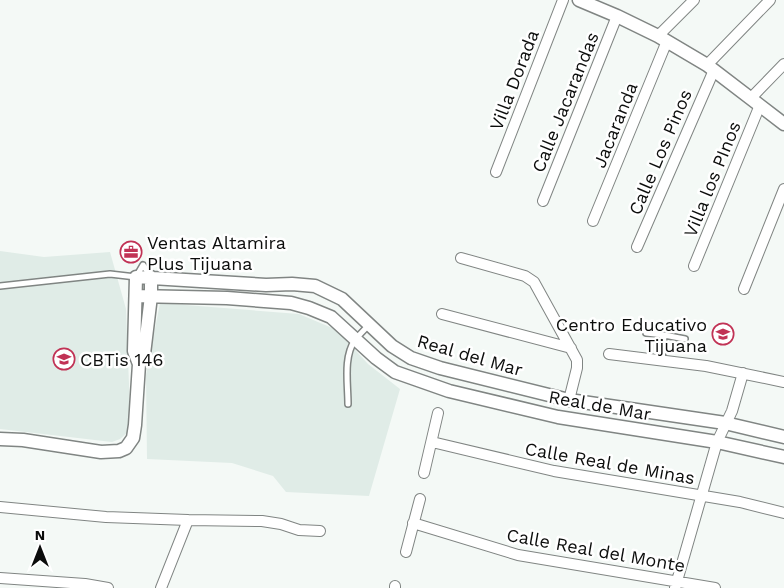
<svg xmlns="http://www.w3.org/2000/svg" width="784" height="588" font-family="'Work Sans',sans-serif">
<style>
.built{fill:#e0ece7}
.lines{fill:none;stroke-linecap:round;stroke-linejoin:round}
.service-casing{stroke:#808583;stroke-width:8}
.minor-casing{stroke:#808583;stroke-width:12}
.tertiary-casing{stroke:#808583;stroke-width:15}
.service{stroke:#fff;stroke-width:5}
.minor{stroke:#fff;stroke-width:10}
.tertiary{stroke:#fff;stroke-width:12}
.labels{text-anchor:middle;dominant-baseline:central;stroke-width:5;stroke-linejoin:round;paint-order:stroke}
.street-label{font-size:18px;fill:#0c0d0c;stroke:#fff}
.poi-label{font-size:18px;fill:#0c0d0c;stroke:#fff;text-anchor:start}
</style>
<rect width="100%" height="100%" fill="#f4f9f6"/>
<path class="built" d="M 0,251 L 44,257 L 110,252 L 126,309 L 130,409 L 128,432 L 120,439 L 112,442 L 0,429 Z
M 160,303 L 299,314 L 337,330 L 368,364 L 400,389 L 369,496 L 286,492 L 273,476 L 232,463 L 147,459 L 146,375 Z"/>
<g class="lines">
<g class="service-casing">
<path id="service" d="M 0,286 L 110,274 L 136,277 L 143,265 L 151,277
M 646,333 L 664,335
M 662,361 L 664,335 L 685,339
M 348,404 C 348,384 343,357 355,340 C 359,335 364,330 369,325"/>
</g>
<g class="minor-casing">
<path id="minor" d="M 658,36 L 694,0
M 707,65 L 770,0
M 751,98 L 784,64
M 496,172 L 563,0
M 543,201 L 617,16
M 593,221 L 667,41
M 637,247 L 714,70
M 461,258 L 525,276 L 534,282 L 577,360 L 577,368 L 569,400
M 694,266 L 760,105
M 744,289 L 784,189
M 442,314 L 571,348
M 609,354 L 706,366 L 784,382
M 432,442 L 554,471 L 740,502 L 784,513
M 424,473 L 438,413
M 0,507 L 106,517 L 188,520
M 413,523 L 518,555 L 715,588
M 406,552 L 420,499
M 0,578 L 85,584 L 108,588
M 161,588 L 188,520 L 262,521 L 281,524 L 299,530 L 320,531
M 395,588 L 395,586
M 675,588 L 717,442 L 732,411 L 743,373"/>
</g>
<g class="tertiary-casing">
<path id="tertiary" d="M 579,0 L 617,16 L 658,36 L 707,65 L 784,124
M 136,296 L 227,298 L 291,303 L 309,308 L 331,317 L 376,358 L 395,372 L 449,391 L 558,417 L 717,442 L 784,457
M 139,364 L 134,351 L 136,277 L 266,285 L 292,284 L 315,286 L 342,299 L 392,346 L 411,358 L 440,368 L 569,400 L 725,423 L 784,437
M 0,439 L 23,440 L 101,452 L 119,451 L 126,448 L 133,438 L 135,425 L 139,364 L 144,354 L 151,296 L 151,277"/>
</g>
<use href="#service" class="service"/>
<use href="#minor" class="minor"/>
<use href="#tertiary" class="tertiary"/>
</g>
<defs>
<g id="office-ring" transform="scale(1.125)"><circle r="9.5" fill="#fff" stroke="#c13255" stroke-width="1.5"/><path d="M-6-3h4V-5.5h4V-3h4V5H-6ZM-1-4.5V-3h2v-1.5ZM-6 0V1H6V0Z" fill="#c13255"/></g>
<g id="school-ring" transform="scale(1.125)"><circle r="9.5" fill="#fff" stroke="#c13255" stroke-width="1.5"/><path d="M0-5L7-2L0 1L-7-2ZM-4 1L0 2.5L4 1V4Q0 6-4 4Z" fill="#c13255"/></g>
</defs>
<g fill-rule="evenodd">
<use href="#office-ring" x="131" y="252"/>
<use href="#school-ring" x="723" y="334"/>
<use href="#school-ring" x="64" y="359"/>
</g>
<g class="labels">
<g class="street-label">
<text transform="translate(514 80) rotate(-69)">Villa Dorada</text>
<text transform="translate(565 102) rotate(-68)">Calle Jacarandas</text>
<text transform="translate(615 125) rotate(-68)">Jacaranda</text>
<text transform="translate(660 152) rotate(-67)">Calle Los Pinos</text>
<text transform="translate(712 179) rotate(-68)">Villa los PInos</text>
<text transform="translate(470 355) rotate(16)">Real del Mar</text>
<text transform="translate(600 405) rotate(10)">Real de Mar</text>
<text transform="translate(610 463) rotate(10)">Calle Real de Minas</text>
<text transform="translate(596 550) rotate(10)">Calle Real del Monte</text>
</g>
<g class="poi-label">
<text x="147" y="242">Ventas Altamira<tspan x="147" dy="21">Plus Tijuana</tspan></text>
<text x="707" y="324" text-anchor="end">Centro Educativo<tspan x="707" dy="21">Tijuana</tspan></text>
<text x="80" y="359">CBTis 146</text>
</g>
</g>
<g transform="translate(40 548)" stroke="#ffffff" stroke-width="4" paint-order="stroke">
<path d="M0-4L9 19L0 12L-9 19Z" fill="#0c0d0c"/>
<text y="-8" font-size="14" font-weight="bold" text-anchor="middle" fill="#0c0d0c">N</text>
</g>
</svg>
